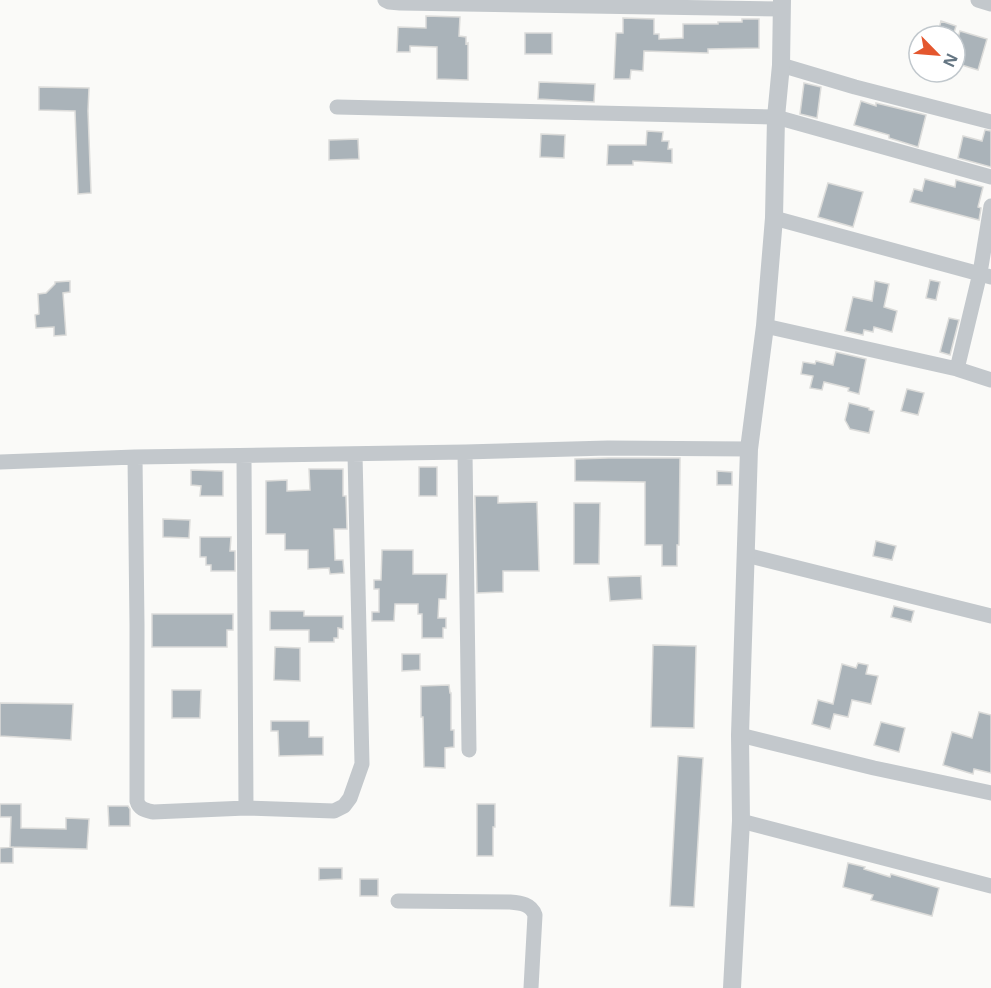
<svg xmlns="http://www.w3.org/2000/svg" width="991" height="988" font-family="'Noto Sans',sans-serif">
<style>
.building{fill:#aab3b9;stroke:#dcdcda;stroke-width:1.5}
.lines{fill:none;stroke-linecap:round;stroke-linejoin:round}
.minor{stroke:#c3c8cc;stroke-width:15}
.tertiary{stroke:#c3c8cc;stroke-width:18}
</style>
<rect width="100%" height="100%" fill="#fafaf8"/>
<path class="building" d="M 426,16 L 460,17 L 459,36 L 466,37 L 466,44 L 468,43 L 468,80 L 437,79 L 437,47 L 410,46 L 410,52 L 397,52 L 398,27 L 426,28 Z
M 623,18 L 654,19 L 654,34 L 659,34 L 659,39 L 683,38 L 683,24 L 718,24 L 718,22 L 742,22 L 742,19 L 759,19 L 759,48 L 708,49 L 708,53 L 644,51 L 643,71 L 631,70 L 630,79 L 614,79 L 616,33 L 623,33 Z
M 941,21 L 956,26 L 953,36 L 937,36 Z
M 960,31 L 987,39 L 978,70 L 955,63 L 955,48 Z
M 525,33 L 552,33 L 552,54 L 525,54 Z
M 539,82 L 595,84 L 594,102 L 538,99 Z
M 804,83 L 821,87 L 817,118 L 800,114 Z
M 39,87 L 89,88 L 88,111 L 91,193 L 78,194 L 75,111 L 39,110 Z
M 861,101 L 876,106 L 876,103 L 926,115 L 918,147 L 889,138 L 889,135 L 854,125 Z
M 985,130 L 991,131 L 991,167 L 958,158 L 963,136 L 982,141 Z
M 647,131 L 663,132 L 662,141 L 669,141 L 668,149 L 672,149 L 672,163 L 633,161 L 633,165 L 607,165 L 608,145 L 646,145 Z
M 541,134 L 565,135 L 564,158 L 540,157 Z
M 358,139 L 359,159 L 329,160 L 329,140 Z
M 925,179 L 955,187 L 956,180 L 983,187 L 978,207 L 981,208 L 979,220 L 910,202 L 914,189 L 922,191 Z
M 828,183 L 863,192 L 853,227 L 818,217 Z
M 930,280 L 940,282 L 936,300 L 926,298 Z
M 70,281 L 70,292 L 63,293 L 66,335 L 54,336 L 54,327 L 36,328 L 35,315 L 39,314 L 38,294 L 46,293 L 55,284 L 55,282 Z
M 875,281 L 889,284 L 884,307 L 897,311 L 892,332 L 874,327 L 873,332 L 864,330 L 863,335 L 845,331 L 853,297 L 872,301 Z
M 949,318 L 959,320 L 950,355 L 940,352 Z
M 836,352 L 866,359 L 859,394 L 848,391 L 849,388 L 824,382 L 822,390 L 810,388 L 813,376 L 801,374 L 803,362 L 815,364 L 816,361 L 833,365 Z
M 907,389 L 924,393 L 918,415 L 901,411 Z
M 849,403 L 869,408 L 869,410 L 874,411 L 869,433 L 850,429 L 845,420 Z
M 608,458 L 680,458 L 679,545 L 677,545 L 677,566 L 662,566 L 662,545 L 645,545 L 645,482 L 575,481 L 575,459 Z
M 419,467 L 437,467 L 437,496 L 419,496 Z
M 309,469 L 343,469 L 343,496 L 346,496 L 347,529 L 334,529 L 335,560 L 343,560 L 344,573 L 330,574 L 329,568 L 308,569 L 308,550 L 285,550 L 285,534 L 266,534 L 266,481 L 287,480 L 287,491 L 310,490 Z
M 191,470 L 223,471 L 223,496 L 200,496 L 201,486 L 191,485 Z
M 717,471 L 732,472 L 732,485 L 717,485 Z
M 475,496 L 498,496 L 498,503 L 537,502 L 539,571 L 503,571 L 503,592 L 477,593 Z
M 574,503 L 600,503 L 599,564 L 574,564 Z
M 163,519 L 190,520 L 189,538 L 163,537 Z
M 200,537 L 231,537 L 230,551 L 235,551 L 235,571 L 211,571 L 211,565 L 206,565 L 206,557 L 200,557 Z
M 876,541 L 896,546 L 892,560 L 873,556 Z
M 382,550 L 413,550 L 413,574 L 447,574 L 446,599 L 439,599 L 438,618 L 446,618 L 446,628 L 443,628 L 443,638 L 422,638 L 422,614 L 418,614 L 418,604 L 395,604 L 394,621 L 372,621 L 372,612 L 379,612 L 379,589 L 374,589 L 374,580 L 381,580 Z
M 641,576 L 642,599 L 610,601 L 608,577 Z
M 894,606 L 914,611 L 911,622 L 891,617 Z
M 270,611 L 304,611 L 304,616 L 343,616 L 343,629 L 338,628 L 338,638 L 334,638 L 334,642 L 309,642 L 309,630 L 270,630 Z
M 152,614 L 233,614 L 233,630 L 227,630 L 227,647 L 152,647 Z
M 653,645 L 696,646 L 694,728 L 651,727 Z
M 275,647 L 300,648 L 300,681 L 274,680 Z
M 402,654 L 420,654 L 420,670 L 402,671 Z
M 858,663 L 868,665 L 866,674 L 878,676 L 871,704 L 852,700 L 848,717 L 834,714 L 830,729 L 812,724 L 818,700 L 833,704 L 842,664 L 856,668 Z
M 449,685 L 450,693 L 451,693 L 451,730 L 454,730 L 454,747 L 445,748 L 445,768 L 424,767 L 423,717 L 421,717 L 421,686 Z
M 172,690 L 201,690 L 200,718 L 172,718 Z
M 0,703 L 73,704 L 71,740 L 0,736 Z
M 979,712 L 991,715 L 991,773 L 974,769 L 973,774 L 943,765 L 952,732 L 972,738 Z
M 271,721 L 309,721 L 309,737 L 323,737 L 323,755 L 279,756 L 278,731 L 271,731 Z
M 881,722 L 905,728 L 899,752 L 874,745 Z
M 678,756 L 703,758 L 694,907 L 670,906 Z
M 0,804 L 21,804 L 21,828 L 66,829 L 66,818 L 89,819 L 87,849 L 10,847 L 11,817 L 0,817 Z
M 477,804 L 495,804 L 495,827 L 493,827 L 493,856 L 477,856 Z
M 108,806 L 128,806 L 130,809 L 130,826 L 109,826 Z
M 13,847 L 13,863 L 0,863 L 0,848 Z
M 848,863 L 865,867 L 864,869 L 890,877 L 891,874 L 939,888 L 932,916 L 871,900 L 873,895 L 843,887 Z
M 319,868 L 342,868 L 342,879 L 319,880 Z
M 360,879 L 378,879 L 378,896 L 360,896 Z"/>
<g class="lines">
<path class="minor" d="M 385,0 L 389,2 L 400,3 L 782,9
M 978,0 L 991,4
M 781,65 L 855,87 L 991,122
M 337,107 L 776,117 L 991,177
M 774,218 L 991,277
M 765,326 L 957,369 L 991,380
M 957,369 L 980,273 L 991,206
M 465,452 L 469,750
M 244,456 L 246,808
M 135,457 L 137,625 L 137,801 C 139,809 145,810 153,812 L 246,808 L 334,811 L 344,806 L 350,798 L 362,764 L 355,454
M 0,462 L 135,457 L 465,452 L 608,448 L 749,449
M 746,555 L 991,616
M 740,735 L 874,768 L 991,793
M 741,821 L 991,886
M 398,901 L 510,902 C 521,903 531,904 535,915 L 531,988"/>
<path class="tertiary" d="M 732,988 L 741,821 L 740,735 L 749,449 L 765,326 L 774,218 L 776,117 L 781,65 L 782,0"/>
</g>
<g transform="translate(937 54) rotate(115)"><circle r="28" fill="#ffffff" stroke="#c1c8cd" stroke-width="1.5"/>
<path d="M0-4.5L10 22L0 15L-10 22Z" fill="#e4572e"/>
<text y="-9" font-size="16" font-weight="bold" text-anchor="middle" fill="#657683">N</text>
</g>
</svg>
